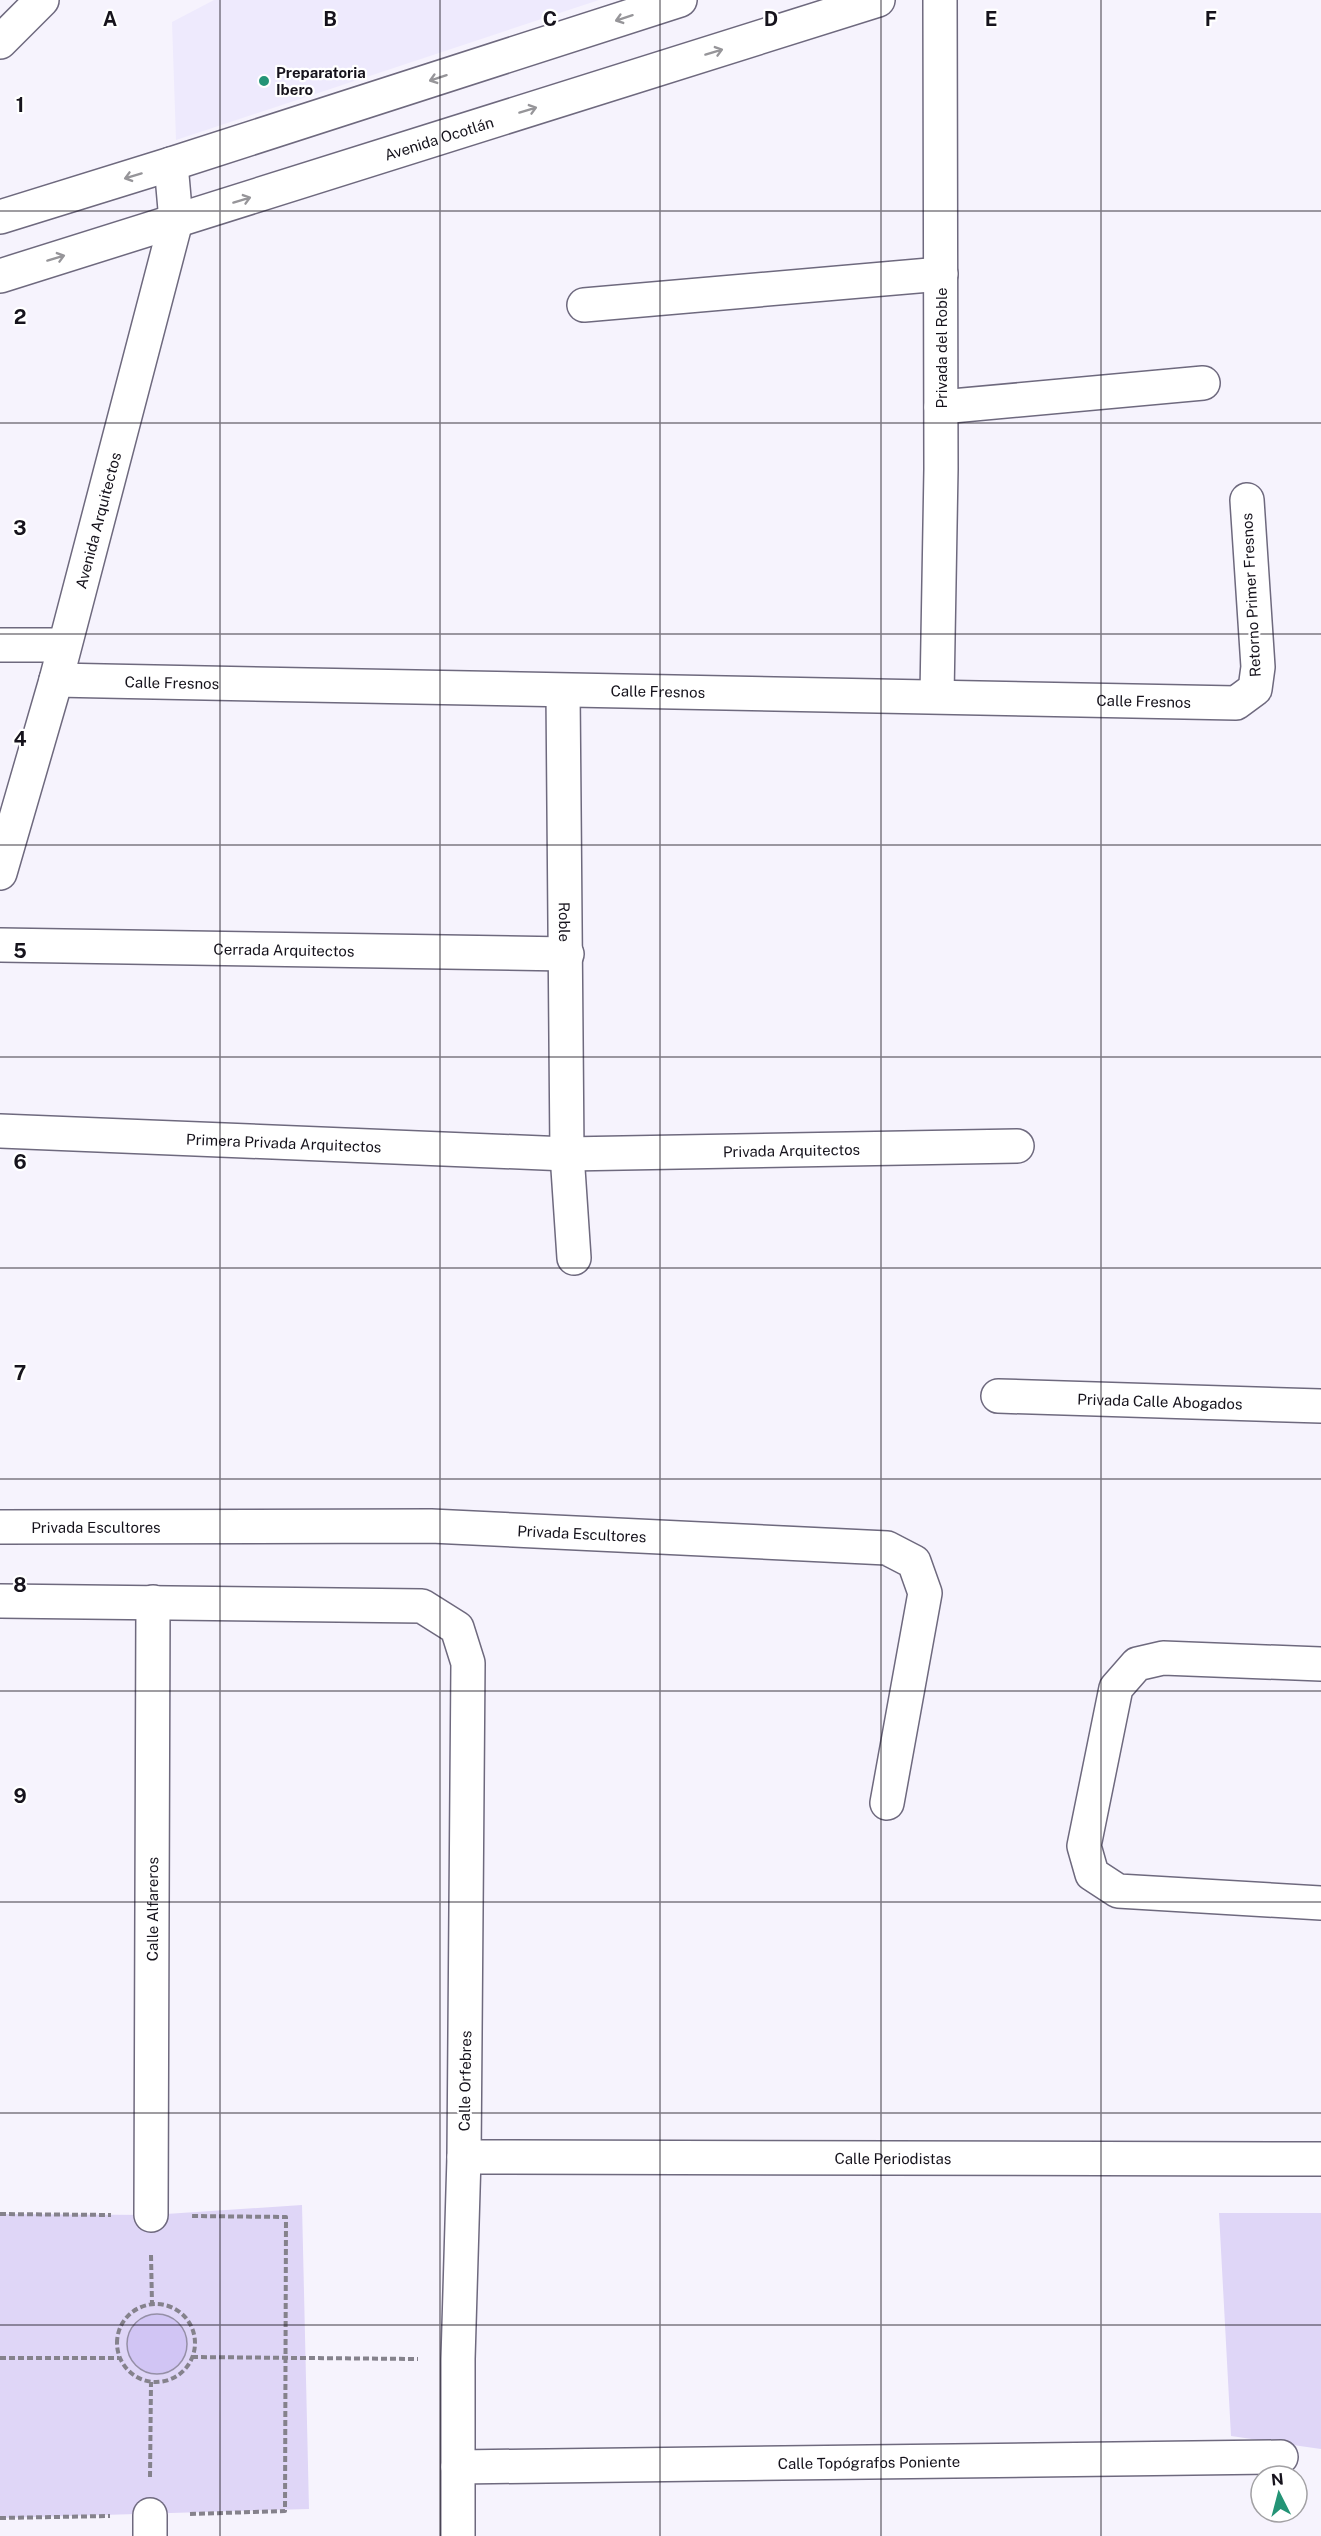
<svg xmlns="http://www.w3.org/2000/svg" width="1321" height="2536" font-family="'Public Sans',sans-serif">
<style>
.built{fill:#eeeafd}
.green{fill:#dfd6f7}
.building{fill:#d1c5f4;stroke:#958fa6;stroke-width:1.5}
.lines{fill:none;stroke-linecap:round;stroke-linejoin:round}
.minor-casing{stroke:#6e697e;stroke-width:36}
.tertiary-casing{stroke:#6e697e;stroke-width:36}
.primary-casing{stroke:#6e697e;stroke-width:36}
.path{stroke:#85828c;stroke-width:4;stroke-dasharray:6 3;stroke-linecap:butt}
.minor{stroke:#fff;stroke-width:33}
.tertiary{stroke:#fff;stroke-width:33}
.primary{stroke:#fff;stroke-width:33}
.oneway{stroke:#969599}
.grid{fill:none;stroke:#16131c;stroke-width:1.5;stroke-opacity:0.55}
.poi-dot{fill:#249476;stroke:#fff;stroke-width:2}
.labels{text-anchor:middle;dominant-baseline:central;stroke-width:4.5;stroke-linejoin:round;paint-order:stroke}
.poi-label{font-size:15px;font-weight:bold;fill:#16131c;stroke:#fff;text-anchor:start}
.street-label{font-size:15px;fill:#16131c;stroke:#fff}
.grid-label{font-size:20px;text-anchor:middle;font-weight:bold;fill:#16131c;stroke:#fff;stroke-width:4.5;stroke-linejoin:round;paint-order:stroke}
</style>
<rect width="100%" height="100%" fill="#f6f3fd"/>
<path class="built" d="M 214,0 L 599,0 L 176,140 L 172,22 Z"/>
<path class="green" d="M 302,2205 L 309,2509 L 0,2518 L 0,2214 L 151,2215 Z
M 1219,2213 L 1321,2213 L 1321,2449 L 1231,2436 Z"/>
<path class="building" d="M127 2344a30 30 0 1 1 60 0a30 30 0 1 1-60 0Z"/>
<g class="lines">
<g class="minor-casing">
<g id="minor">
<path d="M 0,42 L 42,0"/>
<path d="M 584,305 L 941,274"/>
<path d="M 941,407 L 1203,383"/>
<path d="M 0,645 L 64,645"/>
<path id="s1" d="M 56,680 C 449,688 842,693 1236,703 L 1255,689 L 1258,667 L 1247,500"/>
<path id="s2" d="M 563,691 L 567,1154 L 574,1258"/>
<path d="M 937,695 L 941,469 L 940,0"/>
<path id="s3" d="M 0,945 L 567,954"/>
<path id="s4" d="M 0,1131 L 567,1154 L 1017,1146"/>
<path id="s5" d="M 998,1396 L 1321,1406"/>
<path id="s6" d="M 0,1527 L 431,1526 L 887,1548 L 914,1562 L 925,1593 L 887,1803"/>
<path d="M 0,1601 L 422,1606 L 457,1628 L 468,1663 L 464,2157 L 458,2359 L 458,2536"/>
<path d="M 1321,1664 L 1163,1658 L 1137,1664 L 1116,1688 L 1084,1846 L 1092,1874 L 1118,1891 L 1321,1903"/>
<path id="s7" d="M 464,2157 L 1321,2159"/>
<path id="s8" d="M 151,2215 L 153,1602"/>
<path id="s9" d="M 458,2467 L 1281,2457"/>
<path d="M 150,2515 L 150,2536"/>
</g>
</g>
<g class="tertiary-casing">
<g id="tertiary">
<path id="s10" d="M 0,873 L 56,680 L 176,221 L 171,164"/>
</g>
</g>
<g class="primary-casing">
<g id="primary">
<path d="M 0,217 L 171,164 L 680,0"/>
<path id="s11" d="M 0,276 L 878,0"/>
</g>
</g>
<path class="path" d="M 0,2214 L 111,2215
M 151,2255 L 152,2304
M117 2343a39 39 0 1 1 78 0a39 39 0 1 1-78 0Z
M 192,2357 L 418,2359
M 0,2358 L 119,2358
M 150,2477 L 151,2382
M 190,2514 L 285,2511 L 286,2217 L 191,2216
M 0,2518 L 110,2516"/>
<use href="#minor" class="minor"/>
<use href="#tertiary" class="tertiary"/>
<use href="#primary" class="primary"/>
</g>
<defs><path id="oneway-shaft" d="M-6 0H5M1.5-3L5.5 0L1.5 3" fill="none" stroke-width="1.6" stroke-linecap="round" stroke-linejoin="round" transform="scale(1.5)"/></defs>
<g class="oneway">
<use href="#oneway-shaft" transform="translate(624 18) rotate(162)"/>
<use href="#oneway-shaft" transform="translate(714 52) rotate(-17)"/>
<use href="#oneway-shaft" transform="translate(438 78) rotate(162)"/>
<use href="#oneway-shaft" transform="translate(528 110) rotate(-17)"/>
<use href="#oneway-shaft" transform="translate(133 176) rotate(163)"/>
<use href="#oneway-shaft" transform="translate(242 200) rotate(-17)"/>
<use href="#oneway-shaft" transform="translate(56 258) rotate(-17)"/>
</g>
<path class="grid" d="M 220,0 L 220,2536M 440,0 L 440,2536M 660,0 L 660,2536M 881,0 L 881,2536M 1101,0 L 1101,2536M 0,211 L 1321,211M 0,423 L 1321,423M 0,634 L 1321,634M 0,845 L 1321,845M 0,1057 L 1321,1057M 0,1268 L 1321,1268M 0,1479 L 1321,1479M 0,1691 L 1321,1691M 0,1902 L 1321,1902M 0,2113 L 1321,2113M 0,2325 L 1321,2325"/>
<circle class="poi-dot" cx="264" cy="81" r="6"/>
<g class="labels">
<g class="poi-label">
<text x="276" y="72">Preparatoria<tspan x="276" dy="17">Ibero</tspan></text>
</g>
<g class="street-label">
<text stroke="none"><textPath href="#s11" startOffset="460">Avenida Ocotlán</textPath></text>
<text transform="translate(941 348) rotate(-90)">Privada del Roble</text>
<text stroke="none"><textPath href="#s10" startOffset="366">Avenida Arquitectos</textPath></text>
<text transform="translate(1251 595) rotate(-93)">Retorno Primer Fresnos</text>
<text stroke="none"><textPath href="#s1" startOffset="116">Calle Fresnos</textPath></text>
<text stroke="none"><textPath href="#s1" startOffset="602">Calle Fresnos</textPath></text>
<text stroke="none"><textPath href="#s1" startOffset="1088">Calle Fresnos</textPath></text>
<text stroke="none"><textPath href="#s2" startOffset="231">Roble</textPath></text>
<text stroke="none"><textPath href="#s3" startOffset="284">Cerrada Arquitectos</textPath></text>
<text stroke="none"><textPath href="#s4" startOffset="284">Primera Privada Arquitectos</textPath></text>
<text stroke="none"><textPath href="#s4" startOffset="792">Privada Arquitectos</textPath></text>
<text stroke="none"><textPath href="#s5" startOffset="162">Privada Calle Abogados</textPath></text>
<text stroke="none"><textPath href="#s6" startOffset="96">Privada Escultores</textPath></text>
<text stroke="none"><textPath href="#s6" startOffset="582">Privada Escultores</textPath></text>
<text stroke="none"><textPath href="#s8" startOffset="306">Calle Alfareros</textPath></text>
<text transform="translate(465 2081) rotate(-89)">Calle Orfebres</text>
<text stroke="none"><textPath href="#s7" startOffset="429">Calle Periodistas</textPath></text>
<text stroke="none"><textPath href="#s9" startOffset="411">Calle Topógrafos Poniente</textPath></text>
</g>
</g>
<g class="grid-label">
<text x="110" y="26">A</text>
<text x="330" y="26">B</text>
<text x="550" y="26">C</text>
<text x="771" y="26">D</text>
<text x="991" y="26">E</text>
<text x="1211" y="26">F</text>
<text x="20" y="112">1</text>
<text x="20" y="324">2</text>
<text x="20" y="535">3</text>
<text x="20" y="746">4</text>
<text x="20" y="958">5</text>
<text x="20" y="1169">6</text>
<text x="20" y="1380">7</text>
<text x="20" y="1592">8</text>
<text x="20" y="1803">9</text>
</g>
<g transform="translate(1279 2494) rotate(354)"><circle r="28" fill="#ffffff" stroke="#a2a1a4" stroke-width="1.5"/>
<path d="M0-4.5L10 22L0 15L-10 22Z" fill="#249476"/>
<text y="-9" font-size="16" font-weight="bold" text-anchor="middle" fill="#16131c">N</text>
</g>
</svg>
